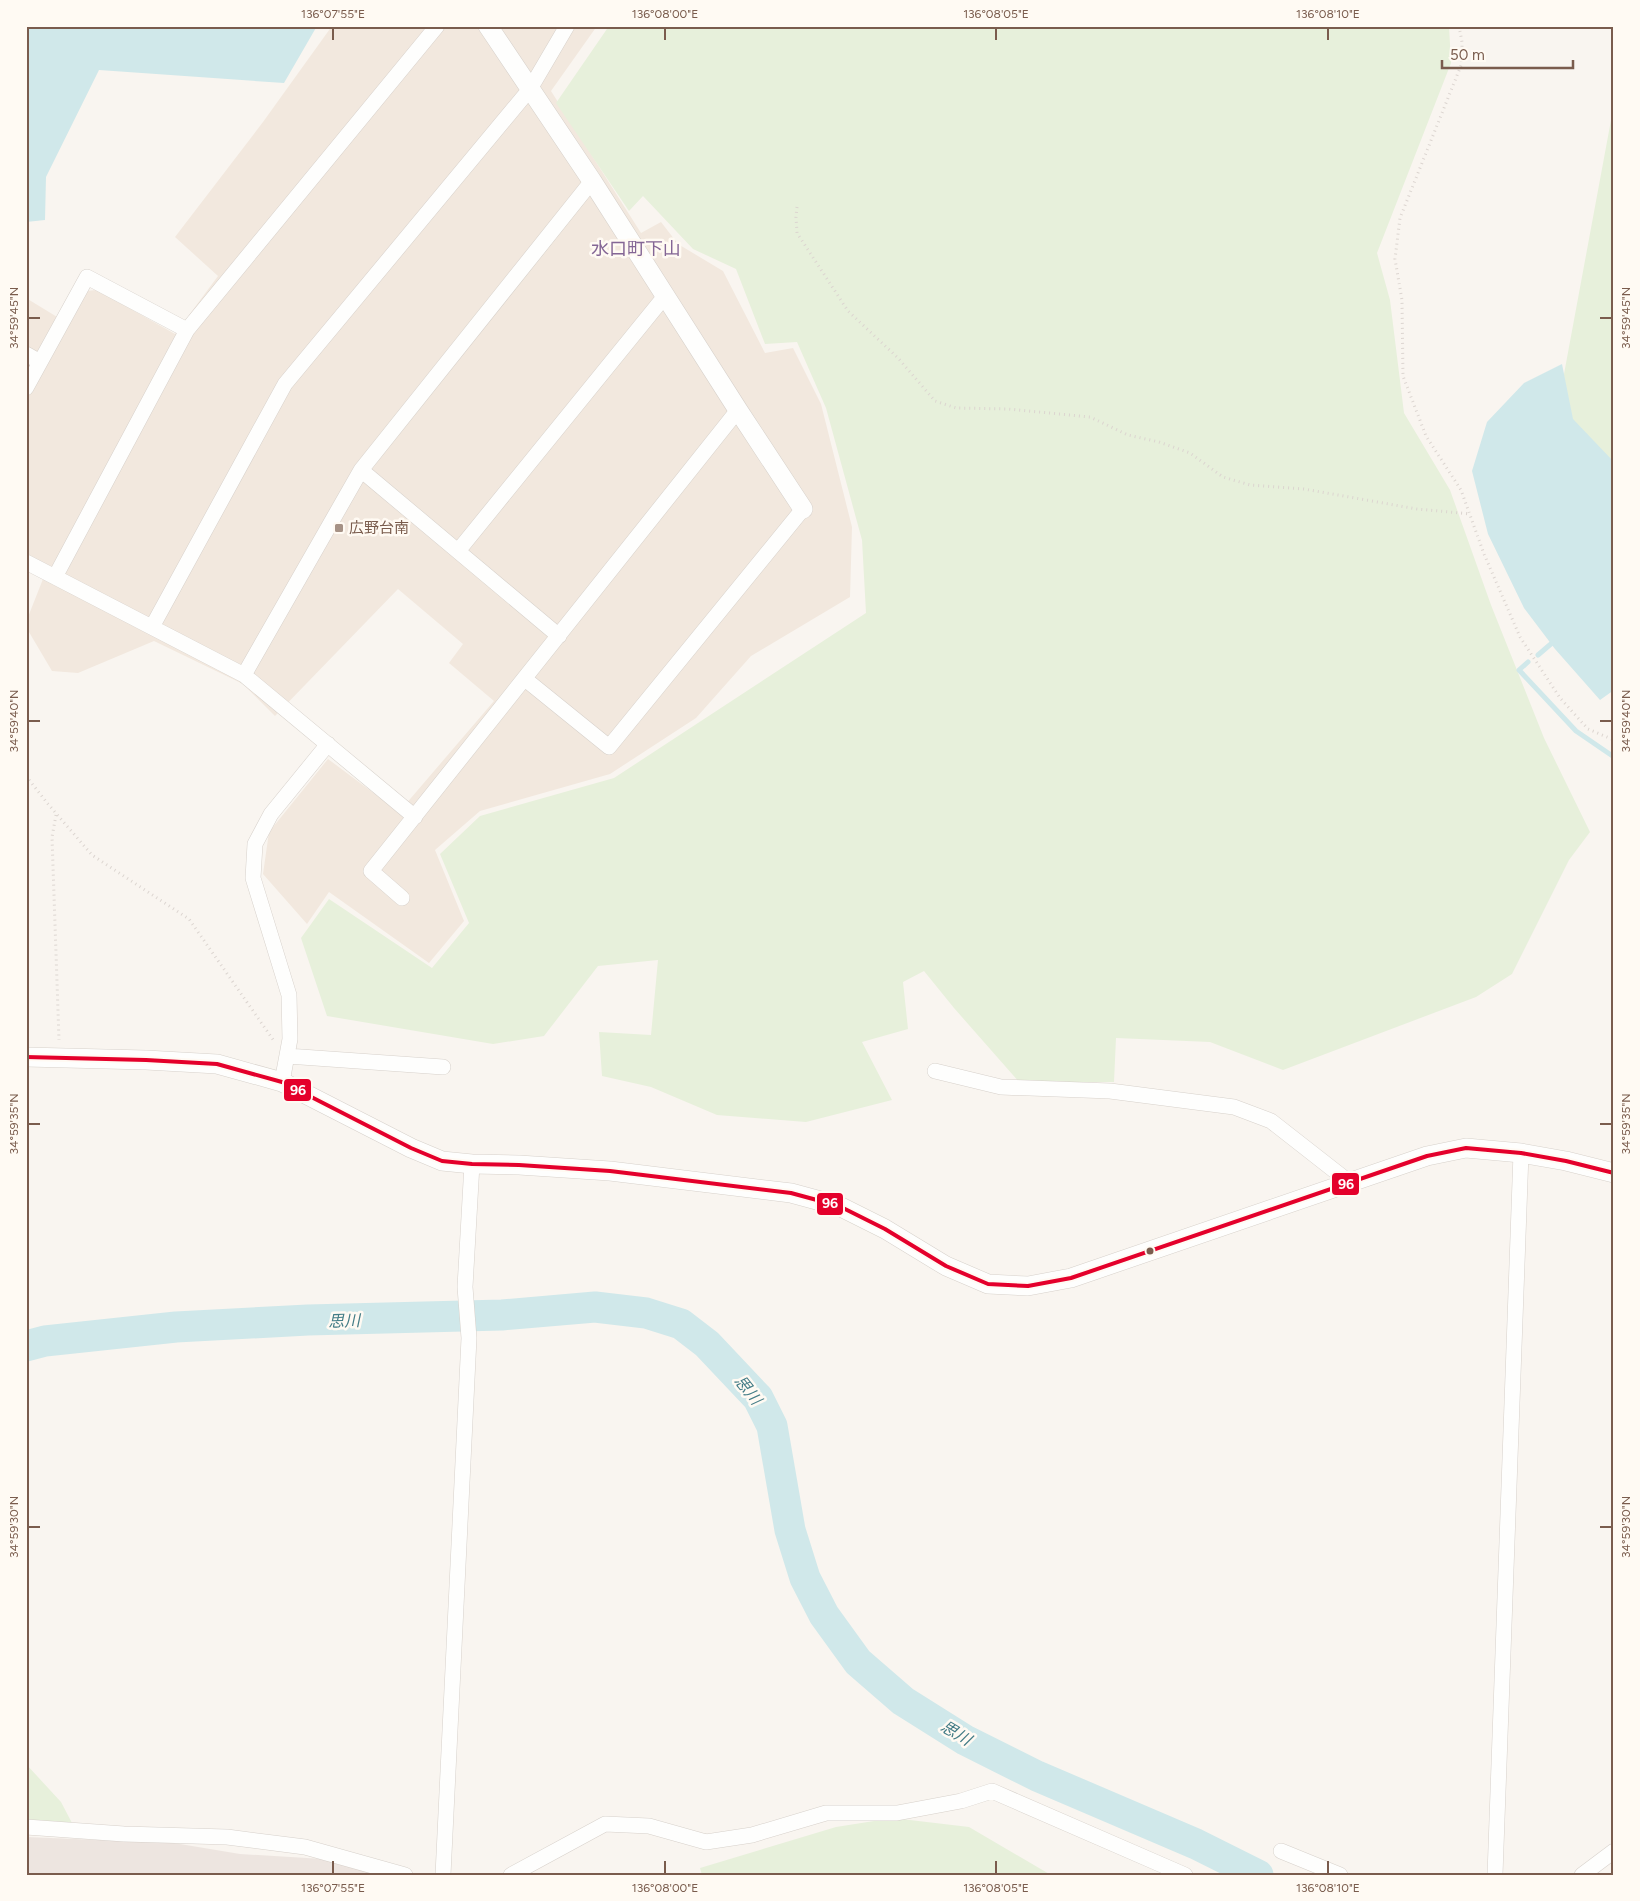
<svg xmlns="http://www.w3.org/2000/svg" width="1640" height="1901" font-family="Figtree,'Noto Sans JP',sans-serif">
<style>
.residential{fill:#f2e8de}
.industrial{fill:#ede5e0}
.green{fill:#e7f0db}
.water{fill:#d0e8ea}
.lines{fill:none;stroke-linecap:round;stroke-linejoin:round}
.stream{stroke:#d0e8ea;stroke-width:5}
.river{stroke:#d0e8ea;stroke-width:31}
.minor-casing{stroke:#d7d1cb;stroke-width:16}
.tertiary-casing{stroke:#d7d1cb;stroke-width:20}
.path{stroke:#dcd5d0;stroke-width:3;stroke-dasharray:1 4;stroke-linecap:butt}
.minor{stroke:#fefefd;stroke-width:15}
.tertiary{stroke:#fefefd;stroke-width:19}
.bus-1-casing{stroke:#fffaf3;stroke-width:8}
.bus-1{stroke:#e4002b;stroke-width:4}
.ticks{fill:none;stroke:#7a5c4d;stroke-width:2}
.poi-dot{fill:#a69286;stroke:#fffaf3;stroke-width:2}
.bus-dot{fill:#7a5c4d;stroke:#fffaf3;stroke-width:2}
.labels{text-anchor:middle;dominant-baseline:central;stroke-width:5;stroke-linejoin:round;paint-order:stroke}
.poi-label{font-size:15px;fill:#7a5c4d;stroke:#fffaf3;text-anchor:start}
.water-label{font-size:16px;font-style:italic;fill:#437c86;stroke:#fffaf3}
.quarter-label{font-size:18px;fill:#846695;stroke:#fffaf3}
.line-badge{stroke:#fffaf3;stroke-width:2}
.badge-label{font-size:14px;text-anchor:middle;font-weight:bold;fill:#fff}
.neatline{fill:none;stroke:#7a5c4d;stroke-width:2}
.ticks-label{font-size:12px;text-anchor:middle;fill:#7a5c4d}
</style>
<rect width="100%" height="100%" fill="#f9f5f0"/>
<path class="residential" d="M 332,26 L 597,26 L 551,91 L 641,233 L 661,222 L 678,244 L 723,271 L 765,353 L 793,348 L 821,404 L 852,527 L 850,597 L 751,656 L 696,718 L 610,774 L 480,811 L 435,850 L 464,921 L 429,963 L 329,892 L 307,924 L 263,874 L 269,832 L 328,759 L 399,812 L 494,701 L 449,663 L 463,644 L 398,589 L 275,716 L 243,684 L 154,641 L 78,673 L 52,671 L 26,627 L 26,622 L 43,579 L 26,570 L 26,298 L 67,323 L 86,291 L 97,290 L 175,334 L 218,276 L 175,237 L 263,122 Z"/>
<path class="industrial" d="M 26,1837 L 174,1843 L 240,1854 L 323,1859 L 383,1875 L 26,1875 Z"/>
<path class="green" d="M 609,26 L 1449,26 L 1451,63 L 1377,253 L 1390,300 L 1404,413 L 1450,490 L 1491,605 L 1544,738 L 1590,832 L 1569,860 L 1512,974 L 1476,997 L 1283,1070 L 1210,1042 L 1116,1038 L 1114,1082 L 1019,1082 L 954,1008 L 924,971 L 903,982 L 908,1029 L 862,1042 L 892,1100 L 806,1122 L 717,1115 L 651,1087 L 602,1076 L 599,1032 L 651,1035 L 658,960 L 598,966 L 544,1036 L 493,1044 L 327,1016 L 301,938 L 329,899 L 432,968 L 469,923 L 440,854 L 480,816 L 614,778 L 866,613 L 862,540 L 826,408 L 797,342 L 765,344 L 736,269 L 693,249 L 643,196 L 629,211 L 556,103 Z
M 1614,104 L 1614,495 L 1559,401 Z
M 26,1764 L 61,1802 L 72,1823 L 26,1832 Z
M 893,1818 L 969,1827 L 1051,1875 L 702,1875 L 700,1868 L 836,1827 Z"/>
<path class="water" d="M 26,26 L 317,26 L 284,83 L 99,70 L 46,177 L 45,220 L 26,222 Z
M 1562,364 L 1573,419 L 1614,462 L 1614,690 L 1600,700 L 1555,649 L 1524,608 L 1488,534 L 1472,471 L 1487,422 L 1524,383 Z"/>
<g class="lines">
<path class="stream" d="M 1538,655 L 1552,643
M 1528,662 L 1519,670 L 1576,731 L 1614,757"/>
<path class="river" d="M 26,1346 L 45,1341 L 176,1327 L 308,1320 L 502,1315 L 595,1307 L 646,1313 L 681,1324 L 707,1344 L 758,1398 L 772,1426 L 790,1530 L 805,1578 L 824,1615 L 858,1662 L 903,1701 L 965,1740 L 1037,1776 L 1196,1844 L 1258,1875"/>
<g class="minor-casing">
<path id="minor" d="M 26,354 L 40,362
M 26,388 L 87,277 L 187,330
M 361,470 L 559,636
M 458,551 L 665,296
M 26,562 L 244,675 L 415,817
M 55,577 L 187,330 L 437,26
M 152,627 L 285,384 L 530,89 L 567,26
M 244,675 L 361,470 L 592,181
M 525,679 L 609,747 L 803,509
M 402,898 L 371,871 L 738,410
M 287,1056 L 443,1067
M 935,1071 L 1001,1087 L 1110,1091 L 1234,1107 L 1271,1121 L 1349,1182
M 282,1082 L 290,1039 L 289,995 L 253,878 L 255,844 L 271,814 L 328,744
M 26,1827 L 124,1834 L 227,1837 L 305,1847 L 405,1875
M 1281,1851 L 1340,1875
M 443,1875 L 469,1338 L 465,1287 L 472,1164
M 511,1875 L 605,1824 L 649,1826 L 706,1842 L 752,1835 L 826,1813 L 897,1813 L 961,1801 L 992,1791 L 1185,1875
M 1495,1875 L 1521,1153
M 1582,1875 L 1614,1851"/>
</g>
<g class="tertiary-casing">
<path id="tertiary" d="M 488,26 L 592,181 L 738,410 L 803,509
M 26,1057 L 146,1060 L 217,1064 L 282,1082 L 411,1148 L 442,1161 L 472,1164 L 519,1165 L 610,1171 L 791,1193 L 839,1206 L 885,1229 L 946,1266 L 988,1284 L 1028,1286 L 1071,1278 L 1427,1156 L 1466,1148 L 1521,1153 L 1566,1161 L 1614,1173"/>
</g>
<path class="path" d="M 1459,26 L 1462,42 L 1462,63 L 1400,218 L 1395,259 L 1402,300 L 1403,376 L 1426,436 L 1461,490 L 1484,554 L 1520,637 L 1560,698 L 1588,729 L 1614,740
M 797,207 L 796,217 L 797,233 L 848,311 L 898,358 L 935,401 L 956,408 L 1008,409 L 1090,417 L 1128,435 L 1159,442 L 1190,453 L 1223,477 L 1250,485 L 1304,489 L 1417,509 L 1471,514
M 26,776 L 48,804 L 92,855 L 189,919 L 274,1041
M 56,815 L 52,837 L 59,1040"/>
<use href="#minor" class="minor"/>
<use href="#tertiary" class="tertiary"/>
<g class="bus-1-casing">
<path id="bus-1" d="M 26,1057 L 146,1060 L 217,1064 L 282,1082 L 411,1148 L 442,1161 L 472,1164 L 519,1165 L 610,1171 L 791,1193 L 839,1206 L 885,1229 L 946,1266 L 988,1284 L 1028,1286 L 1071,1278 L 1427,1156 L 1466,1148 L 1521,1153 L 1566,1161 L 1614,1173"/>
</g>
<use href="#bus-1" class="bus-1"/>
</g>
<path class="ticks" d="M 333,28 L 333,40M 665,28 L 665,40M 996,28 L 996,40M 1328,28 L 1328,40M 28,318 L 40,318M 1600,318 L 1612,318M 28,721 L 40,721M 1600,721 L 1612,721M 28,1124 L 40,1124M 1600,1124 L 1612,1124M 28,1527 L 40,1527M 1600,1527 L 1612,1527M 333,1861 L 333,1874M 665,1861 L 665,1874M 996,1861 L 996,1874M 1328,1861 L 1328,1874"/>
<rect class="poi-dot" x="334" y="523" width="10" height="10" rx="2.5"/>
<circle class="bus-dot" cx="1150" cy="1251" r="4.5"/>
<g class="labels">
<g class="poi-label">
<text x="349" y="528">広野台南</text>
</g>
<g class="water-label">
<text transform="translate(344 1321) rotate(-2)">思川</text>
<text transform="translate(748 1390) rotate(51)">思川</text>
<text transform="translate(956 1733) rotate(31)">思川</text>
</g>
<g class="quarter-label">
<text x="636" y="249">水口町下山</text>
</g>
</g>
<g class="line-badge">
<rect x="283" y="1078" width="29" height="24" rx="5" fill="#e4002b"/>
<rect x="1331" y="1172" width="29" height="24" rx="5" fill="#e4002b"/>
<rect x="816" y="1192" width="28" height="24" rx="5" fill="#e4002b"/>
</g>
<g class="badge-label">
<text x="298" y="1095">96</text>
<text x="1346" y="1189">96</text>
<text x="830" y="1208">96</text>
</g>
<rect width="1640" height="1901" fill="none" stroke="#fffaf3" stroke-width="55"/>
<path d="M1442 60v8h131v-8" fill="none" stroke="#7a5c4d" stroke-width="2.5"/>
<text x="1450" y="60" font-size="15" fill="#7a5c4d" stroke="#fffaf3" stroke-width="4" paint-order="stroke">50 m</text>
<rect x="28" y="28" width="1584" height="1846" class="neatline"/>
<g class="ticks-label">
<text x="333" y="18">136°07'55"E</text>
<text x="665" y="18">136°08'00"E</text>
<text x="996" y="18">136°08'05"E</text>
<text x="1328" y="18">136°08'10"E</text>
<text transform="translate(14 318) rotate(-90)" y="4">34°59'45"N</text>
<text transform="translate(1626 318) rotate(-90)" y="4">34°59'45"N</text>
<text transform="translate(14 721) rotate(-90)" y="4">34°59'40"N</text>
<text transform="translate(1626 721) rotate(-90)" y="4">34°59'40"N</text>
<text transform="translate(14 1124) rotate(-90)" y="4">34°59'35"N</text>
<text transform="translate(1626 1124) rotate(-90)" y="4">34°59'35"N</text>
<text transform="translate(14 1527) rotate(-90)" y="4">34°59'30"N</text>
<text transform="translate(1626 1527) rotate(-90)" y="4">34°59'30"N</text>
<text x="333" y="1892">136°07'55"E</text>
<text x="665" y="1892">136°08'00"E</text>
<text x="996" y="1892">136°08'05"E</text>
<text x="1328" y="1892">136°08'10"E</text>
</g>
</svg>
